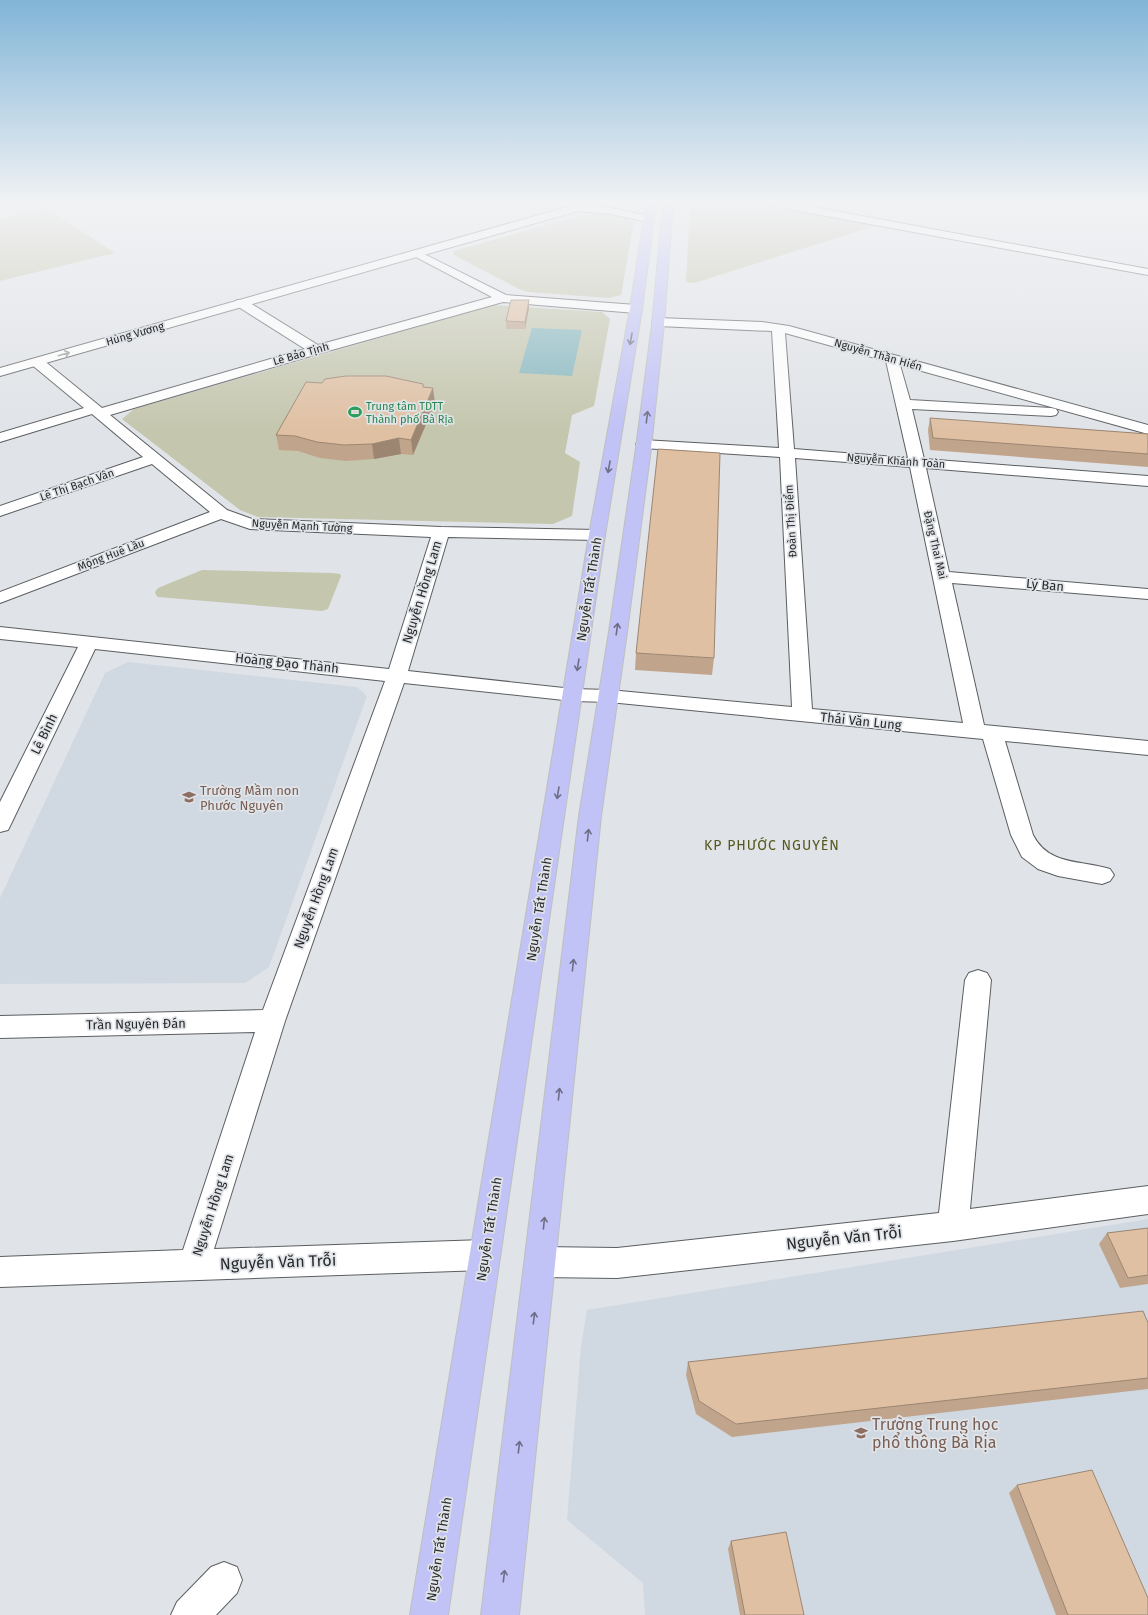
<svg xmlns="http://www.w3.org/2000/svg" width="1148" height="1615" font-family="'Fira Sans',sans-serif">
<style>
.built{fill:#d0d9e2}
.green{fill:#c4c6ad}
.water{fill:#86b7be}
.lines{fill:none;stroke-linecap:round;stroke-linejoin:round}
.minor-casing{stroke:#5b5e61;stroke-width:2}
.secondary-casing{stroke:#5b5e61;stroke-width:2}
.primary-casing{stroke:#bebfbf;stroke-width:2}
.minor{fill:#fff;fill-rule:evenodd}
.secondary{fill:#fff;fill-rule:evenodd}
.primary{fill:#c1c2f6;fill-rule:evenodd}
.wall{fill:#c0a58c}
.shaded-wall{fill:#9c8672}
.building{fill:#dfc0a3;stroke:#9c8672}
.oneway{stroke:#6d6e86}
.oneway2{stroke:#9e9f9f}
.labels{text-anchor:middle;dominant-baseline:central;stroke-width:3.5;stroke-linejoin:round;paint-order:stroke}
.far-street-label{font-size:11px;fill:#28292a;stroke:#e0e3e7}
.far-leisure-label{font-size:11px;fill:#27864d;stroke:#e0e3e7;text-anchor:start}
.street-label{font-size:13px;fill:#28292a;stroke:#e0e3e7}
.education-label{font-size:13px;fill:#785e54;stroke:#e0e3e7;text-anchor:start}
.neighbourhood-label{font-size:14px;letter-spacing:1px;fill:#55571c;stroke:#e0e3e7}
.near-street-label{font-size:16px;fill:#28292a;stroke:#e0e3e7}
.near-education-label{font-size:16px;fill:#785e54;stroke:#e0e3e7;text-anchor:start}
</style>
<rect width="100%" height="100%" fill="#e0e3e7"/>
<path class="built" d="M 128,662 L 357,687 L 367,696 L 269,967 L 245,983 L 0,984 L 0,898 L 105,673 Z
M 1148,1219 L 1148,1615 L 645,1615 L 643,1583 L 567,1520 L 581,1346 L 587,1310 Z"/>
<path class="green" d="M 690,203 L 756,203 L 875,226 L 694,283 L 686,282 Z
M 47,209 L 115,253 L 0,281 L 0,219 Z
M 586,214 C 603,213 618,214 634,222 L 621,295 L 609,298 L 529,292 L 519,289 L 454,255 L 453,252 L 457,250 Z
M 493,305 L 602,312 L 610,319 L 594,406 L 572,415 L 565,453 L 580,462 L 572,516 L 553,524 L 258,517 L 240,510 L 122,419 L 134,409 Z
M 202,570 L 332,573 L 340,574 L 341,576 L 328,609 L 322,611 L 158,597 L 156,595 L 155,592 L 158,588 Z"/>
<path class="water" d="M 532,328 L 582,330 L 572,376 L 519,373 Z"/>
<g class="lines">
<g class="minor-casing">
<path id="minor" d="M 418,251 L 506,295 L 636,305 L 640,306 L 642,309 L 640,312 L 636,313 L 503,302 L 321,353 L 110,415 L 227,510 L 252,519 L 441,527 L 597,530 L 603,531 L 605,535 L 603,539 L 597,540 L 448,537 L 408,671 L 573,689 L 609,690 L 792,707 L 780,457 L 643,448 L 638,447 L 636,444 L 638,441 L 643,440 L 779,448 L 772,331 L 658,326 L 654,325 L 652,322 L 654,319 L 658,318 L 762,322 L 789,326 L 1148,425 L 1148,434 L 900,365 L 910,400 L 1051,408 L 1056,409 L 1058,412 L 1056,415 L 1051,416 L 912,409 L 924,459 L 1148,476 L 1148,486 L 926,468 L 949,572 L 1148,589 L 1148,599 L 952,583 L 984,725 L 1148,741 L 1148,755 L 1005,741 L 1033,835 C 1049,866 1081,860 1110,869 L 1114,875 L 1110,881 L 1102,884 L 1058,876 L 1038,869 L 1022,857 L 1011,835 L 983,739 L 609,702 L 573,701 L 404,683 L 285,1021 L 214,1249 L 484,1240 L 495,1244 L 499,1255 L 495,1266 L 484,1270 L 0,1287 L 0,1257 L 183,1250 L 255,1032 L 0,1038 L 0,1016 L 263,1010 L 385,681 L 95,649 L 11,824 L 8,830 L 0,832 L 0,802 L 78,647 L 0,639 L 0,627 L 389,669 L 431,537 L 250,529 L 221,519 L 0,603 L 0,592 L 210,512 L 152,464 L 0,516 L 0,506 L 143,457 L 92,414 L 0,442 L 0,433 L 84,408 L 32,365 L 30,362 L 32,359 L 42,359 L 102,408 L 305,349 L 237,306 L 235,303 L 237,300 L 245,300 L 318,345 L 492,297 L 414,256 L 412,254 L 414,252 ZM 785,333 L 886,361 L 908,458 L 794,449 ZM 795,458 L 910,467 L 963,723 L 812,709 Z
M 978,970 L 987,973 L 991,980 L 970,1209 L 1148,1186 L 1148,1214 L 953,1241 L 617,1278 L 540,1277 L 529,1273 L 525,1262 L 529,1251 L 540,1247 L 617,1248 L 939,1213 L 965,980 L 969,973 Z
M 224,1562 L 237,1567 L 242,1580 L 237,1593 L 216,1615 L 171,1615 L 177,1602 L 211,1567 Z"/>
</g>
<g class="secondary-casing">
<path id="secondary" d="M 581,203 L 599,203 L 594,206 L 611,208 L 648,216 L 653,219 L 648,222 L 611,214 L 578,211 L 0,376 L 0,368 Z
M 767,203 L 792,203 L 1148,269 L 1148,275 L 772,206 Z"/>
</g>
<g class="primary-casing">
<path id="primary" d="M 646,203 L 656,203 L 642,309 L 605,535 L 448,1615 L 410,1615 L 589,535 L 630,309 Z
M 663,203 L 673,203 L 664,324 L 651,448 L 627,632 L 601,816 L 519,1615 L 481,1615 L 579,816 L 609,632 L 636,448 L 652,324 Z"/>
</g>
<use href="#minor" class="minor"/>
<use href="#secondary" class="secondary"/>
<use href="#primary" class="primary"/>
</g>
<path class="wall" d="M 529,308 L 525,329 L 506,329 L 506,321 Z
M 322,383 L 423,387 L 435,403 L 413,455 L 401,454 L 374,459 L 346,461 L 320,458 L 298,451 L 279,450 L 276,435 Z
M 930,418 L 1148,434 L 1148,467 L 930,450 L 928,430 Z
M 636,653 L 714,658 L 712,675 L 635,670 Z
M 1148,1228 L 1148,1284 L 1120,1288 L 1099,1244 L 1107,1233 Z
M 1148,1323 L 1148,1389 L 732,1437 L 696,1414 L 686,1375 L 688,1362 Z
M 1017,1485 L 1148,1615 L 1056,1615 L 1009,1493 Z
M 731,1541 L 804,1615 L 740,1615 L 728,1549 Z"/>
<path class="shaded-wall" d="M 529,300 L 529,308 L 525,329 L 525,322 Z
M 433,388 L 435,403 L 413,455 L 411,440 Z
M 399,438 L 401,454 L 374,459 L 372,444 Z"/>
<path class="building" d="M 511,300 L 529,300 L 525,322 L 506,321 Z
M 346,376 L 386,376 L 423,384 L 423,387 L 433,388 L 411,440 L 399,438 L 372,444 L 344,445 L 317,442 L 295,436 L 276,435 L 306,382 L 322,383 L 325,379 Z
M 930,418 L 1148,434 L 1148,454 L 933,438 Z
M 658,449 L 720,453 L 714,658 L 636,653 Z
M 1148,1228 L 1148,1275 L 1128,1278 L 1107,1233 Z
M 1143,1311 L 1148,1323 L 1148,1378 L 736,1424 L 699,1401 L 688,1362 Z
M 1092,1470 L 1148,1598 L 1148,1615 L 1068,1615 L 1017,1485 Z
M 786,1532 L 804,1615 L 745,1615 L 731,1541 Z"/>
<defs><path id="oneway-shaft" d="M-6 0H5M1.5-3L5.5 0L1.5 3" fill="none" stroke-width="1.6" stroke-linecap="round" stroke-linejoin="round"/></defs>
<g class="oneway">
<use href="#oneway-shaft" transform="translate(631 339) rotate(100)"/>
<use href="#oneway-shaft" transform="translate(647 417) rotate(-83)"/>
<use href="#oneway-shaft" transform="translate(609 467) rotate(100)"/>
<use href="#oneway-shaft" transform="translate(617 629) rotate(-82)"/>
<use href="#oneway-shaft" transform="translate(578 665) rotate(99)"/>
<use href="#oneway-shaft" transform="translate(558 793) rotate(99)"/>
<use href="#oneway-shaft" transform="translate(588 835) rotate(-84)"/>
<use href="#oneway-shaft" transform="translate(573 965) rotate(-84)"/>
<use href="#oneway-shaft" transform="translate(559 1094) rotate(-84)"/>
<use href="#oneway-shaft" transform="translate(544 1223) rotate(-84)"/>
<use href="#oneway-shaft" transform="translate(534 1318) rotate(-83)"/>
<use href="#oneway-shaft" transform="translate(519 1447) rotate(-83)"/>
<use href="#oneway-shaft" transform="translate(504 1576) rotate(-83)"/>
</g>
<use class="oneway2" href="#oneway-shaft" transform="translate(64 354) rotate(-16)"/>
<linearGradient id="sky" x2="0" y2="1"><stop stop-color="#81b5d7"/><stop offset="0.47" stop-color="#f1f2f4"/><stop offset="1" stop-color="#f1f2f4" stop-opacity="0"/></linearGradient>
<rect width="1148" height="430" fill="url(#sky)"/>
<defs>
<g id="stadium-bare" transform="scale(1.08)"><path d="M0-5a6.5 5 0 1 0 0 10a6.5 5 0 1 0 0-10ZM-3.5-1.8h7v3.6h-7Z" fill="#2e9e5b" stroke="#e0e3e7" stroke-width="2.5" paint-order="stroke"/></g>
<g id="school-bare" transform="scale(1.08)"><path d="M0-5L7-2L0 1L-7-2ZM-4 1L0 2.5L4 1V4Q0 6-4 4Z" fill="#8d6e63" stroke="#e0e3e7" stroke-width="2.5" paint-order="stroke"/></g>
</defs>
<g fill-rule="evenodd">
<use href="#stadium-bare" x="355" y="412"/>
<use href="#school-bare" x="189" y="797"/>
<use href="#school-bare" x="861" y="1433"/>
</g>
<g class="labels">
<g class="far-street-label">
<text transform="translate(135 334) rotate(-16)">Hùng Vương</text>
<text transform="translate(301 354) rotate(-16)">Lê Bảo Tịnh</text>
<text transform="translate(878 355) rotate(16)">Nguyễn Thần Hiến</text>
<text transform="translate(896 461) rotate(4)">Nguyễn Khánh Toàn</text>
<text transform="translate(77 485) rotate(-19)">Lê Thị Bạch Vân</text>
<text transform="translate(791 521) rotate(-93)">Đoàn Thị Điểm</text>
<text transform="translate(302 526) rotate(3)">Nguyễn Mạnh Tường</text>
<text transform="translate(935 545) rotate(77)">Đặng Thai Mai</text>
<text transform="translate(111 555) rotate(-21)">Mộng Huê Lầu</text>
</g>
<g class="far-leisure-label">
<text x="366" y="406">Trung tâm TDTT<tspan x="366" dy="13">Thành phố Bà Rịa</tspan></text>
</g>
<g class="street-label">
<text transform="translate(1045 585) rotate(5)">Lý Ban</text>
<text transform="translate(589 589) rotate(-81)">Nguyễn Tất Thành</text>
<text transform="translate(422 592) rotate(-73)">Nguyễn Hồng Lam</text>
<text transform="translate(287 663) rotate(6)">Hoàng Đạo Thành</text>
<text transform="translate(861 721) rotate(6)">Thái Văn Lung</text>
<text transform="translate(44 734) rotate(-64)">Lê Bình</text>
<text transform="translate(316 898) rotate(-70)">Nguyễn Hồng Lam</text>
<text transform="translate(539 909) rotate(-81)">Nguyễn Tất Thành</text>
<text transform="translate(136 1024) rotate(-1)">Trần Nguyên Đán</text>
<text transform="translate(213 1205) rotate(-72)">Nguyễn Hồng Lam</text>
<text transform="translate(489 1229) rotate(-81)">Nguyễn Tất Thành</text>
<text transform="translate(439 1549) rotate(-81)">Nguyễn Tất Thành</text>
</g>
<g class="education-label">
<text x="200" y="790">Trường Mầm non<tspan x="200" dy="15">Phước Nguyên</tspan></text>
</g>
<g class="neighbourhood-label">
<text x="772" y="845">KP PHƯỚC NGUYÊN</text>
</g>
<g class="near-street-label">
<text transform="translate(844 1238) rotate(-6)">Nguyễn Văn Trỗi</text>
<text transform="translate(278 1262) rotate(-2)">Nguyễn Văn Trỗi</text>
</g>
<g class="near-education-label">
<text x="872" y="1424">Trường Trung học<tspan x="872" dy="18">phổ thông Bà Rịa</tspan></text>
</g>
</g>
</svg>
